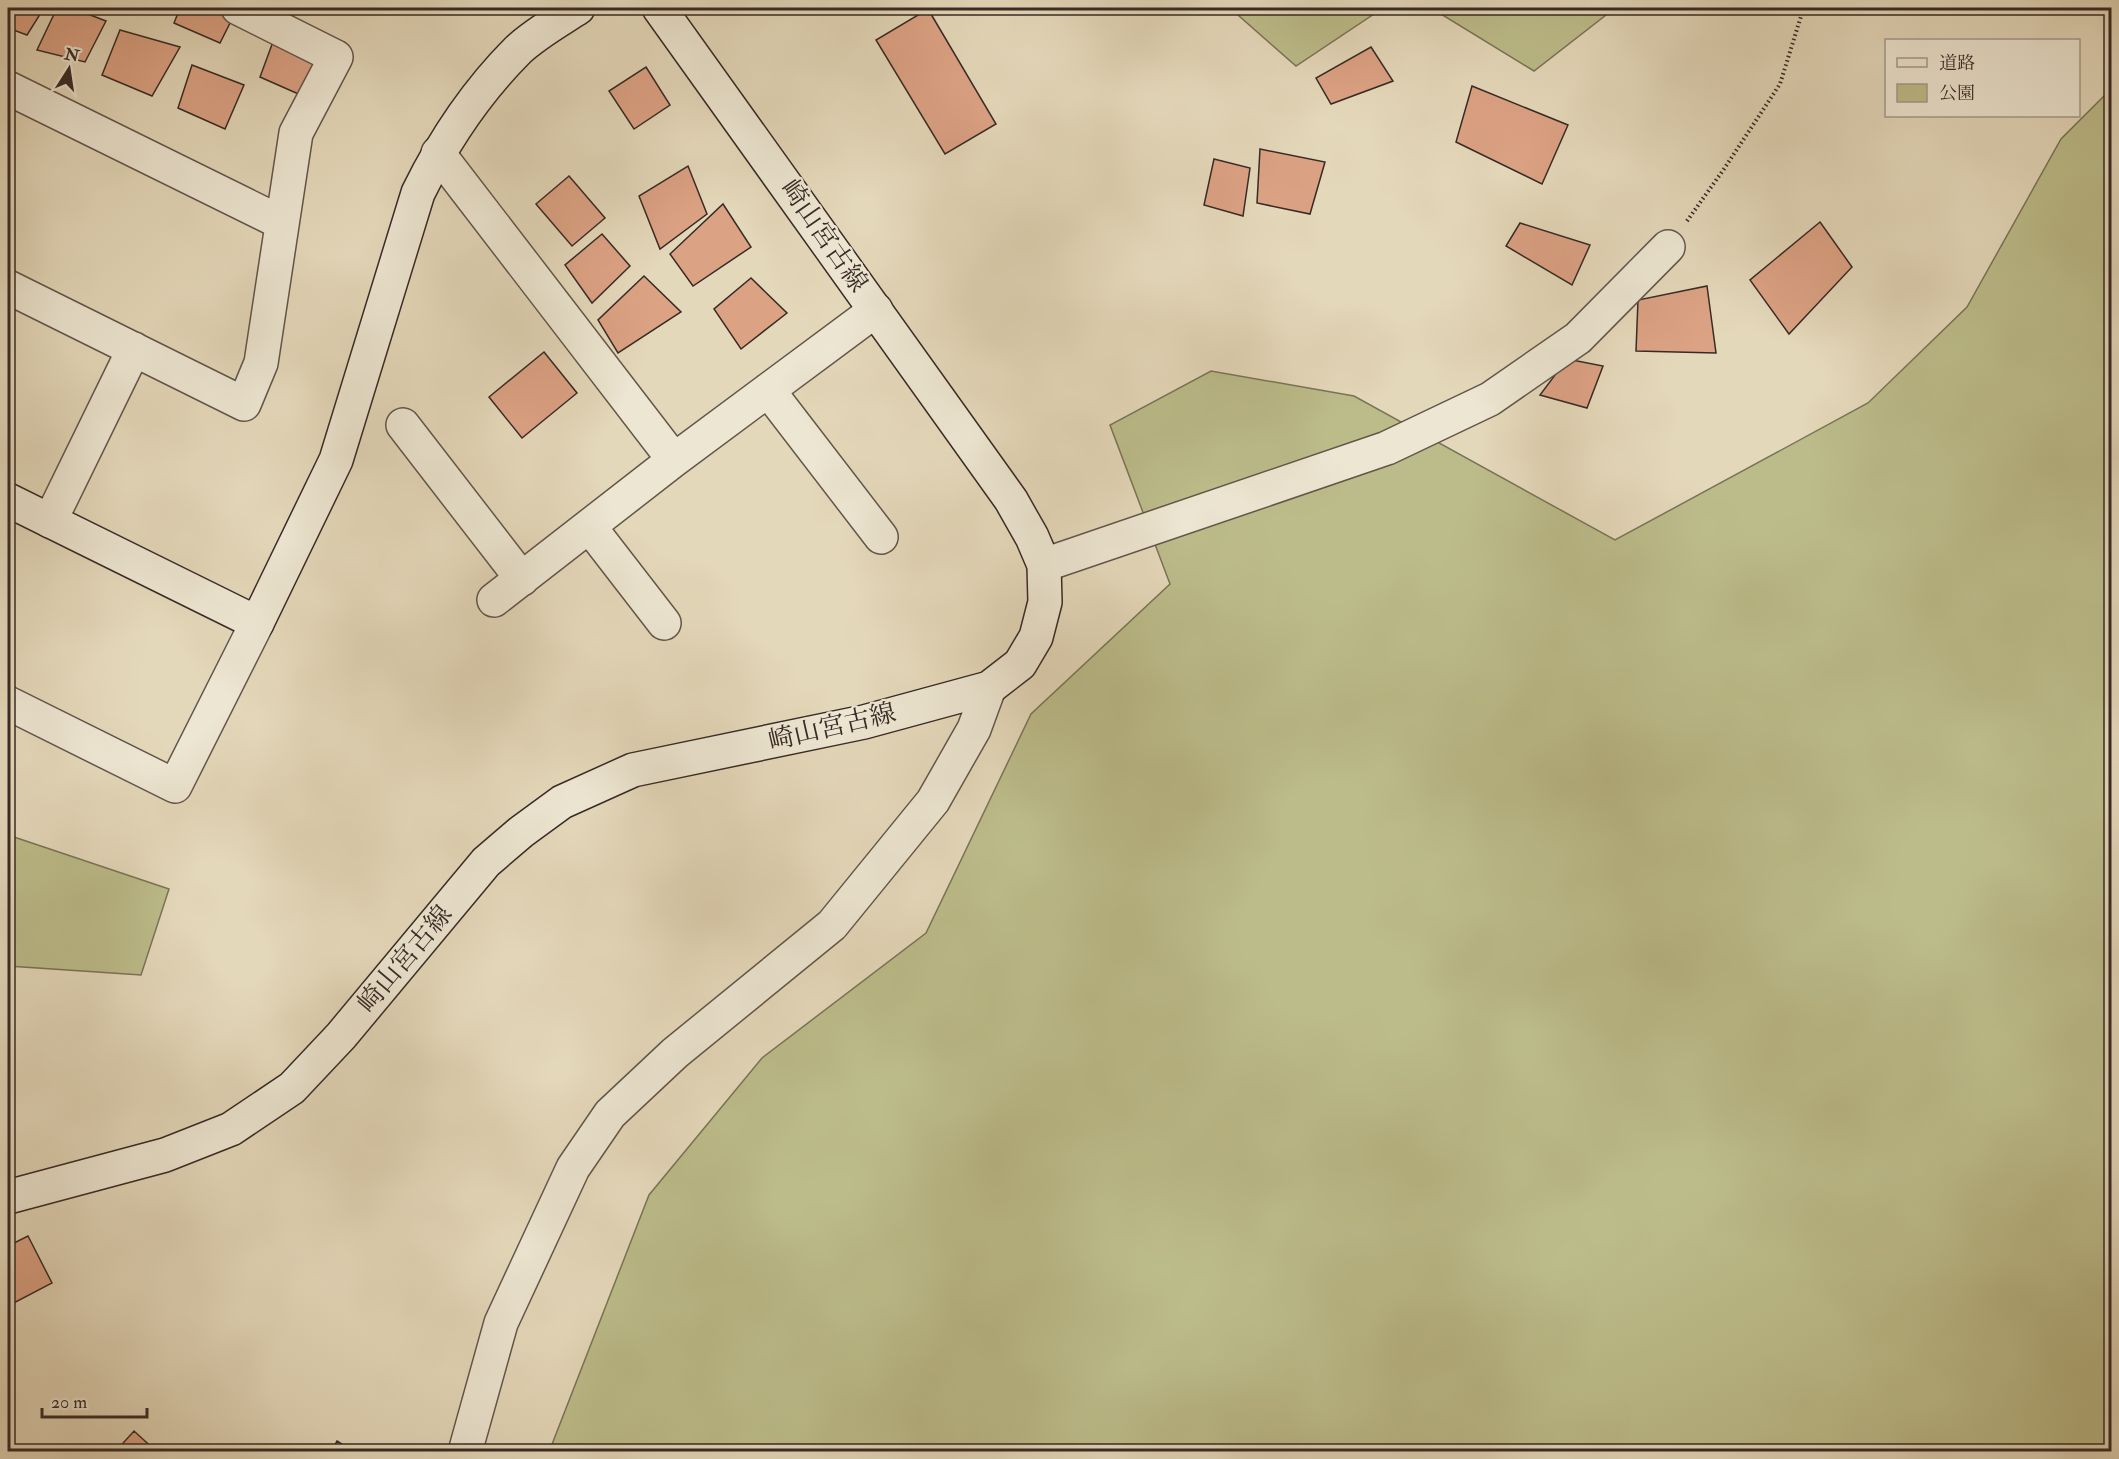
<svg xmlns="http://www.w3.org/2000/svg" width="2119" height="1459" font-family="'IM FELL Double Pica','Noto Serif JP',serif">
<style>
.green{fill:#bcbc8a;stroke:#7a7358;stroke-width:1.5}
.building{fill:#dca284;stroke:#372a26;stroke-width:1.5}
.lines{fill:none;stroke-linecap:round;stroke-linejoin:round}
.street-casing{stroke:#62564b;stroke-width:36}
.secondary-casing{stroke:#372a26;stroke-width:36}
.path{stroke:#372a26;stroke-width:4;stroke-dasharray:1.5 3;stroke-linecap:butt}
.street{stroke:#ede6d2;stroke-width:33}
.secondary{stroke:#ede6d2;stroke-width:33}
.labels{text-anchor:middle;dominant-baseline:central;stroke-width:4.5;stroke-linejoin:round;paint-order:stroke}
.street-label{font-size:26px;fill:#372a26;stroke:#ede6d2}
</style>
<rect width="100%" height="100%" fill="#e4d8ba"/>
<filter id="stains"><feTurbulence type="fractalNoise" baseFrequency=".00333" numOctaves="4"/><feColorMatrix values="0 0 0 0 .2 0 0 0 0 .09 0 0 0 0 .02 0 0 0 .5 -.17"/></filter>
<radialGradient id="worn" r=".72"><stop offset=".6" stop-color="#630" stop-opacity="0"/><stop offset="1" stop-color="#630" stop-opacity=".3"/></radialGradient>
<path class="green" d="M 1230,8 L 1383,8 L 1296,66 Z
M 1431,8 L 1615,8 L 1534,71 Z
M 2111,89 L 2111,1451 L 549,1452 L 649,1195 L 762,1058 L 926,933 L 1031,714 L 1170,584 L 1110,425 L 1211,371 L 1354,396 L 1615,540 L 1868,403 L 1967,307 L 2061,139 Z
M 8,835 L 169,889 L 141,975 L 8,966 Z"/>
<path class="building" d="M 8,8 L 44,8 L 27,35 L 8,28 Z
M 57,8 L 72,8 L 106,21 L 85,62 L 37,50 Z
M 180,8 L 220,8 L 234,15 L 220,43 L 174,23 Z
M 928,9 L 996,124 L 945,154 L 876,40 Z
M 120,30 L 180,47 L 152,96 L 102,75 Z
M 274,39 L 324,62 L 303,96 L 260,77 Z
M 1371,47 L 1393,81 L 1331,104 L 1316,78 Z
M 192,65 L 244,85 L 225,129 L 178,108 Z
M 646,67 L 670,105 L 634,129 L 609,91 Z
M 1472,86 L 1568,125 L 1542,184 L 1456,142 Z
M 1260,149 L 1325,162 L 1310,214 L 1257,203 Z
M 1214,159 L 1250,168 L 1243,216 L 1204,205 Z
M 688,166 L 707,214 L 660,249 L 639,196 Z
M 569,176 L 605,218 L 572,246 L 536,204 Z
M 723,204 L 751,247 L 693,286 L 670,254 Z
M 1820,222 L 1852,267 L 1789,334 L 1750,280 Z
M 1520,223 L 1590,245 L 1572,285 L 1506,246 Z
M 602,234 L 630,266 L 592,303 L 565,265 Z
M 644,276 L 681,312 L 618,353 L 598,320 Z
M 751,278 L 787,313 L 741,349 L 714,309 Z
M 1707,286 L 1716,353 L 1636,351 L 1638,300 Z
M 544,352 L 577,393 L 522,438 L 489,397 Z
M 1567,359 L 1603,366 L 1587,408 L 1540,395 Z
M 28,1236 L 52,1283 L 8,1306 L 8,1246 Z
M 134,1431 L 157,1452 L 115,1452 Z
M 337,1441 L 354,1452 L 331,1452 Z"/>
<g class="lines">
<g class="street-casing">
<path id="street" d="M 8,88 L 282,223
M 438,153 L 674,460
M 8,287 L 244,404 L 261,363 L 296,133 L 336,57 L 238,8
M 768,390 L 881,537
M 403,425 L 522,579
M 50,521 L 134,349
M 589,526 L 664,623
M 1044,565 L 1387,448 L 1490,399 L 1578,338 L 1668,247
M 494,600 L 674,460 L 876,310
M 8,703 L 175,786 L 257,623
M 465,1452 L 501,1323 L 573,1168 L 610,1114 L 675,1053 L 832,925 L 933,801 L 974,729 L 989,688"/>
</g>
<g class="secondary-casing">
<path id="secondary" d="M 8,500 L 257,623 L 336,460 L 418,193 C 444,140 476,92 518,50 C 535,34 558,21 578,8
M 8,1197 L 165,1155 L 231,1129 L 292,1088 L 341,1036 L 486,862 L 521,832 L 562,802 L 633,770 L 864,722 L 989,688 L 1020,664 L 1036,637 L 1045,602 L 1044,565 L 1032,537 L 1011,500 L 659,8"/>
</g>
<path class="path" d="M 1687,221 L 1724,169 L 1780,84 L 1802,13 L 1802,8"/>
<use href="#street" class="street"/>
<use href="#secondary" class="secondary"/>
</g>
<g class="labels">
<g class="street-label">
<text transform="translate(824 236) rotate(55)">崎山宮古線</text>
<text transform="translate(832 727) rotate(-13)">崎山宮古線</text>
<text transform="translate(405 959) rotate(-50)">崎山宮古線</text>
</g>
</g>
<rect width="2119" height="1459" fill="none" stroke="#e4d8ba" stroke-width="30"/>
<rect x="9" y="9" width="2101" height="1441" fill="none" stroke="#372a26" stroke-width="3"/>
<rect x="15" y="15" width="2089" height="1429" fill="none" stroke="#372a26" stroke-width="1.5"/>
<rect x="1885" y="39" width="195" height="78" fill="#ede6d2" stroke="#a49b8d" stroke-width="1.5"/>
<rect x="1897" y="58" width="30" height="9" fill="#ede6d2" stroke="#a49b8d" stroke-width="1.5"/>
<text x="1939" y="69" font-size="18" fill="#372a26">道路</text>
<rect x="1897" y="84" width="30" height="18" fill="#bcbc8a" stroke="#a49b8d" stroke-width="1.5"/>
<text x="1939" y="99" font-size="18" fill="#372a26">公園</text>
<g transform="translate(69 69) rotate(12)" stroke="#ede6d2" stroke-width="4.5" paint-order="stroke">
<path d="M0-4.5L10 22L0 15L-10 22Z" fill="#372a26"/>
<text y="-9" font-size="16" font-weight="bold" text-anchor="middle" fill="#372a26">N</text>
</g>
<path d="M42 1408v9h105v-9" fill="none" stroke="#372a26" stroke-width="3"/>
<text x="51" y="1408" font-size="18" fill="#372a26" stroke="#ede6d2" stroke-width="4.5" paint-order="stroke">20 m</text>
<rect width="100%" height="100%" filter="url(#stains)"/>
<rect width="100%" height="100%" fill="url(#worn)"/>
</svg>
